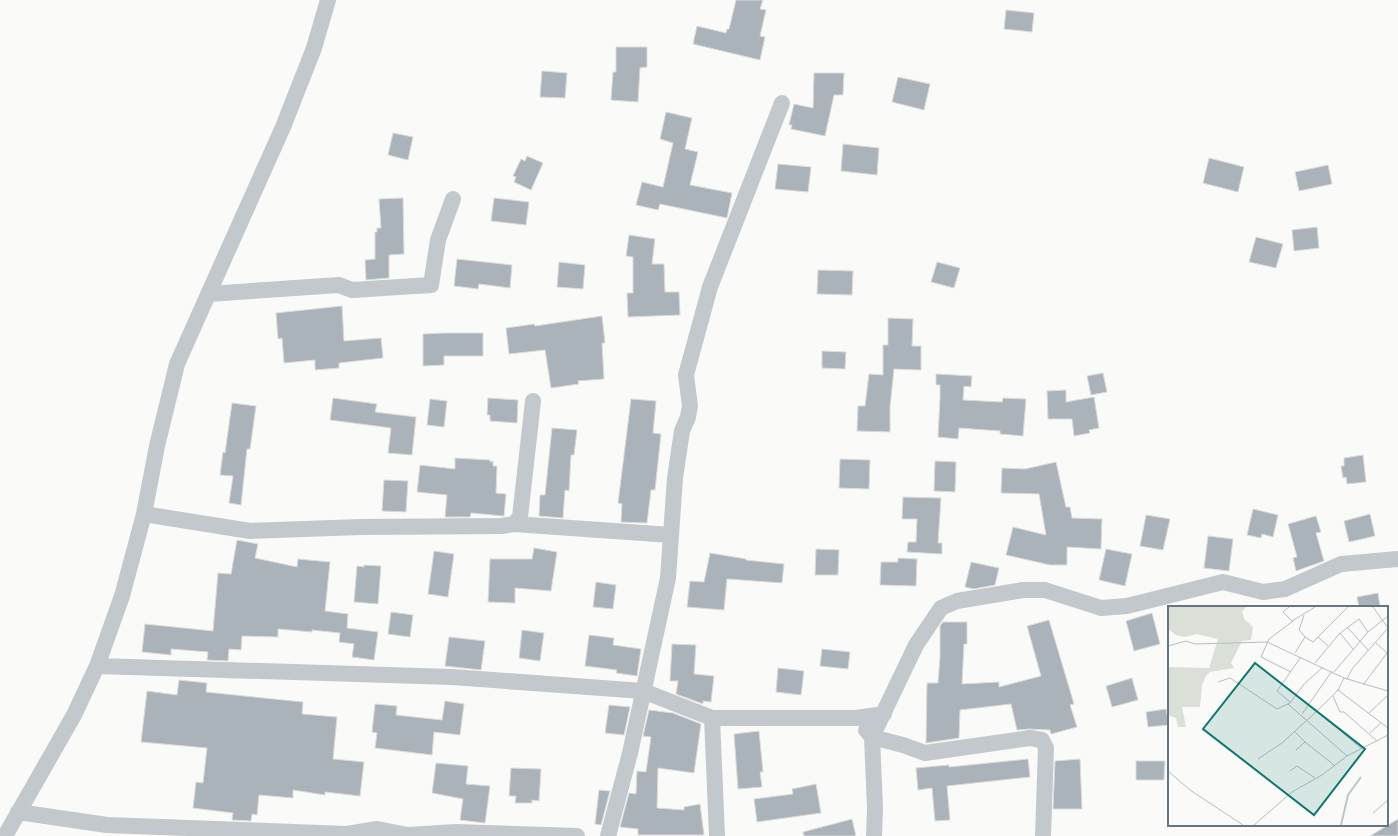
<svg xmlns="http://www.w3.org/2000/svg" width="1398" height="836" font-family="'Noto Sans',sans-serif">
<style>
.building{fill:#aab3b9;stroke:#dcdcda}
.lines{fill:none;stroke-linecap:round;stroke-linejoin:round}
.minor{stroke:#c3c8cc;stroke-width:16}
.inset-river{fill:none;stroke:#bbc7cb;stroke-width:2}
.inset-road{fill:none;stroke:#b5bdc2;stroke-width:1}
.view{fill:#0f766e;fill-opacity:0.15;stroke:#0f766e;stroke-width:2}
.inset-edge{fill:none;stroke:#657683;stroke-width:2}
</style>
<rect width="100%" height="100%" fill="#fafaf8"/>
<path class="building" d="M 736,0 L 763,0 L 760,9 L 766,10 L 760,36 L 765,37 L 760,60 L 693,44 L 697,26 L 726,33 L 727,29 L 729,29 Z
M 1006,10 L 1034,13 L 1032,32 L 1004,29 Z
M 616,47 L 647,47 L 647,67 L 640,68 L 638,102 L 611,100 L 613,72 L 616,72 Z
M 542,71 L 567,73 L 565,98 L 540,97 Z
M 814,73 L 844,73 L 843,95 L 834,95 L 825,136 L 791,129 L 792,125 L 789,125 L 794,104 L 813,108 Z
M 898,77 L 930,84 L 924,110 L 892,102 Z
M 666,112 L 692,118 L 685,149 L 698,152 L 690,185 L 732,193 L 727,218 L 660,204 L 658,210 L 636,205 L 642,182 L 663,187 L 673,143 L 660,139 Z
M 393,133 L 413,137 L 408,160 L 388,155 Z
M 843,144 L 879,148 L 877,175 L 841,171 Z
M 527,156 L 543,163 L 531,190 L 514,182 L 516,177 L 513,176 L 521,159 L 525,161 Z
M 1209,158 L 1244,167 L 1238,192 L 1203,183 Z
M 778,164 L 811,167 L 808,192 L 775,189 Z
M 1328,165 L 1332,184 L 1299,191 L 1295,172 Z
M 403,198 L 404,254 L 389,255 L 389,278 L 366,280 L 365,260 L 375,259 L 375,232 L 377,232 L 377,228 L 381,228 L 379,199 Z
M 494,198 L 529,202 L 526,225 L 491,221 Z
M 1317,227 L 1319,248 L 1294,251 L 1292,230 Z
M 629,235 L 655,239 L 652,264 L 664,264 L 665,292 L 679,292 L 680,315 L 628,317 L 627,293 L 633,293 L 633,257 L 626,256 Z
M 1256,237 L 1283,244 L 1276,268 L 1249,262 Z
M 457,259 L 512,265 L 510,288 L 479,284 L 478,289 L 454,286 Z
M 559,262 L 585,265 L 583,289 L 557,287 Z
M 937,262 L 960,268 L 954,288 L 931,282 Z
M 818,270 L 853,271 L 852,295 L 817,294 Z
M 342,306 L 344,341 L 381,338 L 383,358 L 339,363 L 339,368 L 315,370 L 315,360 L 284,363 L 282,338 L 278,339 L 276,313 Z
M 602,316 L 605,343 L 602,343 L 604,379 L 578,381 L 579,384 L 551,388 L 545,350 L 509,354 L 506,328 L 534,324 L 535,326 Z
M 888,318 L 913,319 L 912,346 L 921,346 L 921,370 L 894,369 L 890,407 L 890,432 L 857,431 L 858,406 L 865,406 L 869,374 L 883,375 L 883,345 L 888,345 Z
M 444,333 L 483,333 L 483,356 L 444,356 L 444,365 L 423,366 L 423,334 Z
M 822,351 L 846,352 L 845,369 L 822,368 Z
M 1103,373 L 1107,392 L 1091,395 L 1087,376 Z
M 936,374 L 972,376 L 971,387 L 964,386 L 963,400 L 1002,402 L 1003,398 L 1026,399 L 1023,436 L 1000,434 L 1000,431 L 959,428 L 958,439 L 938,437 L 940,398 L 940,385 L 936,385 Z
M 1066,390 L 1066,402 L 1094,397 L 1099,428 L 1089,430 L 1090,433 L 1074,436 L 1072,419 L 1048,419 L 1047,391 Z
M 333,398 L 377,404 L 375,412 L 416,417 L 412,455 L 388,453 L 391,428 L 330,420 Z
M 488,398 L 518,400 L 517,423 L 490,421 L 490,415 L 487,415 Z
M 430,399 L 447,401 L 444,427 L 427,425 Z
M 631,399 L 656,401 L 653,433 L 661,434 L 655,490 L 651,490 L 647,523 L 621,522 L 622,504 L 618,503 Z
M 232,403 L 256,406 L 250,449 L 247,449 L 241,505 L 229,503 L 233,476 L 220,475 L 223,452 L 225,453 Z
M 552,428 L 577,430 L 574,455 L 571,455 L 569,491 L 565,490 L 563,518 L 539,516 L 540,495 L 545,495 Z
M 1363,455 L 1366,482 L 1347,484 L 1346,477 L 1343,478 L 1341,466 L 1344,466 L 1344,458 Z
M 455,458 L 490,460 L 490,462 L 493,461 L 493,466 L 497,466 L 496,493 L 506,494 L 504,516 L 471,513 L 470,517 L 445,517 L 447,495 L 417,492 L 420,465 L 455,469 Z
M 840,459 L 870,460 L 869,489 L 839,488 Z
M 935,461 L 956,462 L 955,492 L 934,491 Z
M 1056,462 L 1066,507 L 1070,507 L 1072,518 L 1102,519 L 1101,549 L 1067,547 L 1067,565 L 1050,565 L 1006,555 L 1013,527 L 1046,535 L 1039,494 L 1001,493 L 1002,468 L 1025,469 Z
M 384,480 L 408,481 L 406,512 L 382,511 Z
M 903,497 L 941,498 L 938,543 L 942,543 L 942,554 L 907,552 L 908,542 L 916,542 L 917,519 L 902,519 Z
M 1253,509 L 1278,515 L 1273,537 L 1262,534 L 1261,538 L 1247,535 Z
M 1370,514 L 1375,536 L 1349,542 L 1344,521 Z
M 1146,515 L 1170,519 L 1163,550 L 1140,546 Z
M 1316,516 L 1321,532 L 1316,533 L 1324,561 L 1296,571 L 1293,558 L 1297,557 L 1288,524 Z
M 1208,536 L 1233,539 L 1229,571 L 1204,568 Z
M 237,540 L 258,544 L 255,558 L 297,567 L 298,559 L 330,562 L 325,611 L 348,614 L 347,628 L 378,632 L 374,660 L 352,657 L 354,644 L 339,642 L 340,633 L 312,630 L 312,632 L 278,629 L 278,637 L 242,636 L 241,650 L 229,649 L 228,661 L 207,660 L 208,652 L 171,649 L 171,655 L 142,652 L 145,624 L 213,631 L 218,573 L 231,574 Z
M 534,548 L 557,552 L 551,591 L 515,588 L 515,603 L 488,602 L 490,559 L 532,559 Z
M 816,549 L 839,550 L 838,575 L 815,575 Z
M 1106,549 L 1132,554 L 1125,586 L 1099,580 Z
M 434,551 L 454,554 L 448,597 L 428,594 Z
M 710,553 L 746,559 L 746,560 L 784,564 L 782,583 L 727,579 L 724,610 L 687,607 L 690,581 L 704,582 Z
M 898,558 L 917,559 L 916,586 L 880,585 L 881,562 L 898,562 Z
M 971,562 L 999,568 L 995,585 L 974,589 L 965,587 Z
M 364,565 L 381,566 L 378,604 L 354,602 L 357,566 L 364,567 Z
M 596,582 L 616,585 L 613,609 L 593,607 Z
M 1378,593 L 1380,607 L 1359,607 L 1357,597 Z
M 391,612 L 413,615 L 410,637 L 388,634 Z
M 1152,613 L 1160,644 L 1134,651 L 1126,621 Z
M 1049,620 L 1074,704 L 1070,705 L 1077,727 L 1051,734 L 1050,730 L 1029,729 L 1017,730 L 1011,704 L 960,710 L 959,738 L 926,743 L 927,683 L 938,683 L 940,657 L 940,626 L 943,622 L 967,622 L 967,644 L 964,644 L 962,684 L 999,682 L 999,687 L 1041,676 L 1027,626 Z
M 522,630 L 544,633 L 540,661 L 519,658 Z
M 589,635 L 614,638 L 613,645 L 641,649 L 637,676 L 616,673 L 617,670 L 585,666 Z
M 449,637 L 485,641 L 481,670 L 445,666 Z
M 672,644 L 696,645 L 694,674 L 714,676 L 711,702 L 703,701 L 703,704 L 676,694 L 678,681 L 670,681 Z
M 822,649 L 850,652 L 848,669 L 820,666 Z
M 778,668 L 804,671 L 801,695 L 776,692 Z
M 1132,678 L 1138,700 L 1112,707 L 1106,686 Z
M 179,680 L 207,683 L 206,692 L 303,702 L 302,714 L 337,717 L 333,759 L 364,762 L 360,796 L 325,792 L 325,795 L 293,790 L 293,798 L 259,795 L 257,815 L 252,814 L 251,821 L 232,820 L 233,813 L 193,808 L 196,782 L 203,783 L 207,748 L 141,742 L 147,691 L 177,695 Z
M 445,701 L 464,704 L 460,735 L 434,732 L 432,755 L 375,748 L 377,733 L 372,732 L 375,704 L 397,706 L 396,715 L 442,720 Z
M 609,705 L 630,707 L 624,735 L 605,733 Z
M 1166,709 L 1169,725 L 1148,727 L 1146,712 Z
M 649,710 L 673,713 L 701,724 L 694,773 L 658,768 L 657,808 L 684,810 L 684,807 L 700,804 L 704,835 L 638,835 L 638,829 L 620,827 L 629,793 L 636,794 L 637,771 L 646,772 L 651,737 L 643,736 Z
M 759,731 L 763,772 L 760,772 L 762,787 L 738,789 L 734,734 Z
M 1028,759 L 1030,777 L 947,786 L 950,820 L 935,821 L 932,788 L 918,790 L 916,768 L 949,765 L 949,767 Z
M 1080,759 L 1082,809 L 1053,809 L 1055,761 Z
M 1136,761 L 1165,761 L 1164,780 L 1136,780 Z
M 436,763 L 468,766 L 466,784 L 490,786 L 485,823 L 460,820 L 463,799 L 432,793 Z
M 511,768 L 541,769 L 539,801 L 532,800 L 532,803 L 515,803 L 516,796 L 509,796 Z
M 816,784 L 821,813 L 757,822 L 754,799 L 793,794 L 792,789 Z
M 599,790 L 610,791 L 601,825 L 595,824 Z
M 852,819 L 856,836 L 804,836 L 803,832 Z
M 1398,819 L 1398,836 L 1370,836 Z"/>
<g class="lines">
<path class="minor" d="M 208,294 L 339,285 L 352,290 L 431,285 L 438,240 L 453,199
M 144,514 L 250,531 L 361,527 L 502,526 L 514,524 L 520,517 L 533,401
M 514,524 L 671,535
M 97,666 L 452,677 L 643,691 L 712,718 L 856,718 L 884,714
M 712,718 L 717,836
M 866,730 L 872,737 L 903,745 L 925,753 L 1030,738 L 1042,740 L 1046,748 L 1043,836
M 18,812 L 107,825 L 347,834 L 377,829 L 408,835 L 456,832 L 577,836
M 5,836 L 74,715 L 97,666 L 122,596 L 144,514 L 157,446 L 177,364 L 283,127 L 314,48 L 328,0
M 608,836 L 630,753 L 668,578 L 675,478 L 682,431 L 688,417 L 690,406 L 686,375 L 710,287 L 782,103
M 874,836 L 875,808 L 872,737 L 916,645 L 941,608 L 957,601 L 1023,590 L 1045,590 L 1101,608 L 1127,606 L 1223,582 L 1263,592 L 1285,589 L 1341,564 L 1398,559"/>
</g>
<g transform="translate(1168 606)">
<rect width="220" height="220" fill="#fafaf8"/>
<path d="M 0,1 L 78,1 L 74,6 L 77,14 L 85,21 L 83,34 L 74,35 L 63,57 L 66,62 L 42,66 L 38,70 L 34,79 L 32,101 L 14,101 L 18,121 L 10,121 L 8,112 L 0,109 L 0,61 L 41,62 L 50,33 L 29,28 L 17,31 L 8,29 L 0,23 Z" fill="#dadfd7"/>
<path class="inset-river" d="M 173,219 L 180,189 L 193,171"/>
<path class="inset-road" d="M 121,1 L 115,6 L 124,15 L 147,1M 205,1 L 220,22M 136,9 L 131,24 L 137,31M 180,22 L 200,44M 172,27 L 186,44M 150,31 L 160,40M 207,36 L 219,47M 0,40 L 18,35 L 27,38 L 99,36 L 176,72 L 220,85M 127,47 L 137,31 L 145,36 L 180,1M 147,57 L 171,28 L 191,13 L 200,26M 123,66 L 93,51 L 101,33 L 125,15M 166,66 L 200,26 L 220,10M 176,72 L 170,84 L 149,105 L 194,143M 179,73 L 184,63 L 220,22M 50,76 L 62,72 L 109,103 L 122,97 L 136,78 L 155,61M 195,79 L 219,47M 170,84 L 220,122M 165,90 L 172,106 L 176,106 L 209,135M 122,96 L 109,85 L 133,51M 120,98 L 179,150M 201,107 L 220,89M 134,108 L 164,65M 126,125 L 137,136M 202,127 L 213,117M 128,144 L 137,136 L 166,159M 90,153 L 114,137 L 149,105M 0,165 L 22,184 L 75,219M 122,165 L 129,160 L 147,172M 205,207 L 220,194M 86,219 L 124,186 L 154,169 L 179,150 L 220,129"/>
<path class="view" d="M 87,57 L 197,143 L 146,209 L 35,123 Z"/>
<rect width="220" height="220" class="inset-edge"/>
</g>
</svg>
